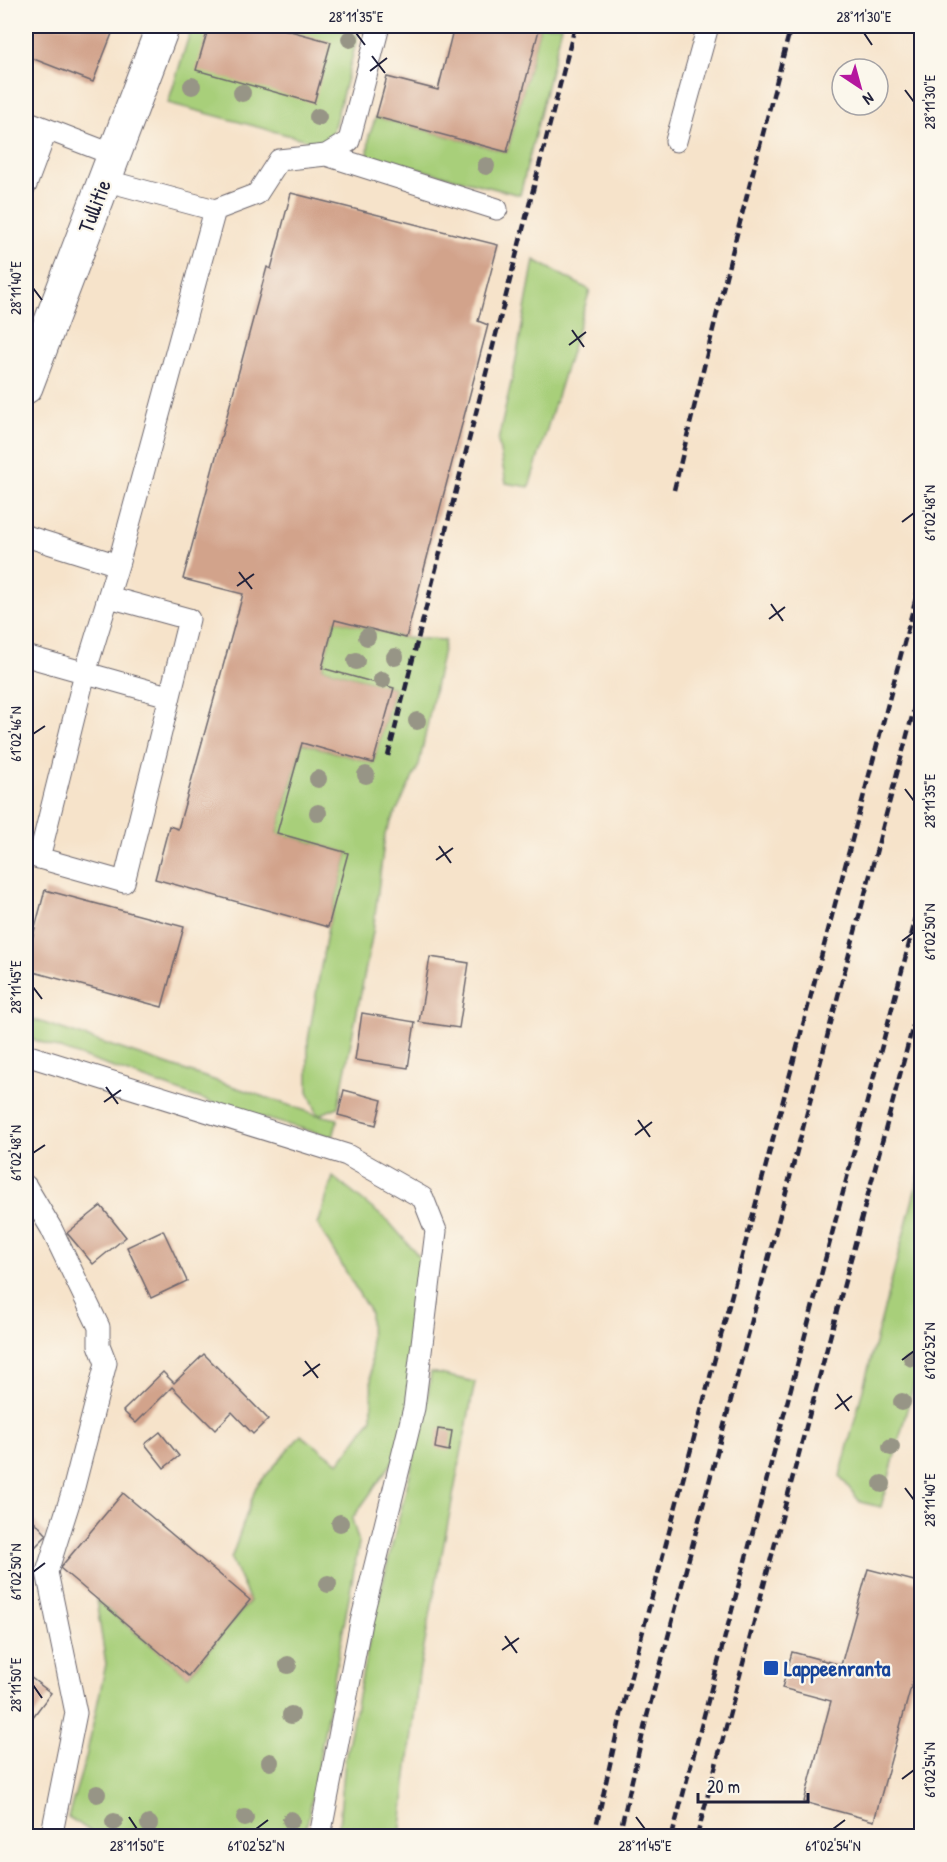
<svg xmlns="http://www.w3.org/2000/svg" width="947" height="1862" font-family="'Patrick Hand',sans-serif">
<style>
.green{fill:#a8cf7a;stroke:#65785a;stroke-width:1.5}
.building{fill:#d2a38b}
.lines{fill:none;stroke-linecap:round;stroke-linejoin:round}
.lane-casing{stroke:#6c666d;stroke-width:23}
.street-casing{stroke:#6c666d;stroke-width:35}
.lane{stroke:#fff;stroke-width:21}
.street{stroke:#fff;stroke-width:33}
.rail{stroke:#22223b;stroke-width:4.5;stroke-dasharray:9 4.5;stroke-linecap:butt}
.tree{fill:#979586}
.ticks{fill:none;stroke:#22223b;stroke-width:2}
.transit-dot{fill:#1a4fb4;stroke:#fbf7ec;stroke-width:2}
.labels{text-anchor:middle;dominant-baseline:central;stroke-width:4.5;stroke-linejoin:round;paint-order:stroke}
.street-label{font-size:22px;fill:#22223b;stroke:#fbf7ec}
.transit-label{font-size:22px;font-weight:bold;fill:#164399;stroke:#fbf7ec;text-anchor:start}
.neatline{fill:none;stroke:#22223b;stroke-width:2}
.ticks-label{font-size:15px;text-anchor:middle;fill:#22223b}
</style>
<rect width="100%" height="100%" fill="#fbf7ec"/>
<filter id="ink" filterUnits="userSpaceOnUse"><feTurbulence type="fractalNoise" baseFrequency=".0167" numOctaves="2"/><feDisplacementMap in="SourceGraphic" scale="12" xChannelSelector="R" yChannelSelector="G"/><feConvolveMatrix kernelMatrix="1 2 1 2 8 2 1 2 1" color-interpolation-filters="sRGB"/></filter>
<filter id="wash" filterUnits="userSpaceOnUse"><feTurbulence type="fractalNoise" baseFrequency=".008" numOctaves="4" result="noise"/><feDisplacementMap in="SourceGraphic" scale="24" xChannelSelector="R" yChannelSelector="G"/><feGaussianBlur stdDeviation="1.35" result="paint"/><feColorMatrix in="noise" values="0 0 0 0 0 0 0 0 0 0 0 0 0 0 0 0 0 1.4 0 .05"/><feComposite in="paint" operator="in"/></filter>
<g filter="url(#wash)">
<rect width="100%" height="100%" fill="#f6e3ca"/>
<path class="green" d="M 192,26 L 324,26 L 358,35 L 329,146 L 168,103 Z
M 540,26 L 562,26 L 520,195 L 368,156 L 369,136 L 376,117 L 507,152 Z
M 534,260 L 590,290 L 529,487 L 506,483 L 498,441 L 515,365 Z
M 335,620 L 406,638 L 445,640 L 419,765 L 385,834 L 373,932 L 338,1107 L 319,1115 L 338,1119 L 333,1137 L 227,1108 L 26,1037 L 26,1017 L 318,1115 L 308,1091 L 308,1040 L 328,927 L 348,853 L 277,833 L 302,743 L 373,763 L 394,688 L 322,668 Z
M 921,1168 L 921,1357 L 881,1507 L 860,1502 L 840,1476 Z
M 333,1177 L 389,1222 L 431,1270 L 405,1445 L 352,1519 L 359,1543 L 305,1836 L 98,1836 L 68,1817 L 86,1757 L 106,1664 L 96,1600 L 188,1676 L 250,1601 L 231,1559 L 256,1487 L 301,1435 L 339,1463 L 372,1418 L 370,1312 L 318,1225 Z
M 431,1372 L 475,1382 L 419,1673 L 400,1836 L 338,1836 L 345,1760 L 374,1617 L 426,1410 Z"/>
<g id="blocks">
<path class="building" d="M 26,26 L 115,26 L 93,82 L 26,56 Z
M 209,26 L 272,26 L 331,42 L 314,103 L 196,70 Z
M 454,26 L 540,26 L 507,152 L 376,117 L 387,77 L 438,90 Z
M 291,193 L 498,245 L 478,321 L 488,325 L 406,638 L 335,620 L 322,668 L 394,688 L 373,763 L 302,743 L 277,833 L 348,853 L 328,927 L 155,879 L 169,826 L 178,829 L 243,594 L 183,579 L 267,267 L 271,269 Z
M 45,890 L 184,927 L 162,1007 L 26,970 L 26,962 Z
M 430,957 L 469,963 L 459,1028 L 419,1022 Z
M 362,1013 L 415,1022 L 408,1068 L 355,1060 Z
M 344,1090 L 382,1100 L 376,1125 L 338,1115 Z
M 101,1206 L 126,1237 L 93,1264 L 67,1233 Z
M 163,1230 L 187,1281 L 151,1298 L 127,1247 Z
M 204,1354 L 268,1419 L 253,1434 L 232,1412 L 215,1430 L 172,1387 L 136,1423 L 123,1411 L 163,1372 L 174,1383 Z
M 438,1429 L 452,1431 L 449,1451 L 435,1448 Z
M 160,1432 L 179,1456 L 164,1468 L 145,1444 Z
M 123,1493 L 250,1600 L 188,1676 L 60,1568 Z
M 26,1512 L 47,1535 L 26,1556 Z
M 868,1569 L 922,1583 L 922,1647 L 874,1821 L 804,1802 L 831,1701 L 782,1688 L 792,1652 L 841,1665 Z
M 26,1674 L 51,1693 L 26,1726 Z"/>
</g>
</g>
<g filter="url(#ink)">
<use href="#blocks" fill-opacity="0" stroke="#6c666d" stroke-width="1.5"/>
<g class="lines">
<g class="lane-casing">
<path id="lane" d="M 26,121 L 114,155
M 676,141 L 708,26
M 326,155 L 497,209
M 104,180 L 215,210 L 257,194 L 279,160 L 326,155 L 349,141 L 379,26
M 26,185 L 47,129
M 26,536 L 118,565 L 85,673 L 39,858 L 26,854
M 118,565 L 215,210
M 26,656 L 168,696
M 39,858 L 124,882 L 189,619 L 109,597
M 26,1055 L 347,1155 L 423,1198 L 436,1231 L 414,1408 L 361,1622 L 320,1836
M 26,1186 L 51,1228 L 99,1327 L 99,1345 L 106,1363 L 74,1487 L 47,1572 L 76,1713 L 52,1833"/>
</g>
<g class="street-casing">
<path id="street" d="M 26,387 L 163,26"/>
</g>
<use href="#lane" class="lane"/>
<use href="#street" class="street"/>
<path class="rail" d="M 674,490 L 726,276 L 791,26
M 388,756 L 575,26
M 594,1836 L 622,1710 L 922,575
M 619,1836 L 646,1720 L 922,679
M 672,1836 L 922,895
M 697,1836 L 922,992"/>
</g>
<g class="tree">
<circle cx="350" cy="39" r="9"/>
<circle cx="192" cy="86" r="9"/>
<circle cx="242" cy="93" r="9"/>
<circle cx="318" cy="117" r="9"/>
<circle cx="486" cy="166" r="9"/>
<circle cx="367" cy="637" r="9"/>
<circle cx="395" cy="657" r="9"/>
<circle cx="356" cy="661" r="9"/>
<circle cx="382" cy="680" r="9"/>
<circle cx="417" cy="721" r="9"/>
<circle cx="366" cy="775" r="9"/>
<circle cx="318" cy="779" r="9"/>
<circle cx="318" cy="813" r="9"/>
<circle cx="912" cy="1358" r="9"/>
<circle cx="902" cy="1402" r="9"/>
<circle cx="891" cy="1447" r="9"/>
<circle cx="882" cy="1484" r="9"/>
<circle cx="340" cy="1523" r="9"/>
<circle cx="328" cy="1584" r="9"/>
<circle cx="288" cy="1665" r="9"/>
<circle cx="291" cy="1715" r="9"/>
<circle cx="270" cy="1762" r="9"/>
<circle cx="97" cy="1794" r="9"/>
<circle cx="245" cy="1818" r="9"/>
<circle cx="291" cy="1820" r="9"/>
<circle cx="114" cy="1822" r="9"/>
<circle cx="149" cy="1824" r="9"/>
</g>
</g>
<path class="ticks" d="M 356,33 L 365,45M 864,33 L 872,45M 372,56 L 385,73M 370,71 L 387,58M 905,90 L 914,102M 33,288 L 42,300M 572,330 L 584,347M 569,345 L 586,332M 902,522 L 914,513M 239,572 L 252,589M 237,586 L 254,574M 771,604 L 783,621M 769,619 L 785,607M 33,734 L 45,726M 905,789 L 914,801M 439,846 L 451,863M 436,860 L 453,848M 902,941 L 914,932M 33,987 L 42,999M 106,1087 L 118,1104M 104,1102 L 121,1090M 638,1120 L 650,1137M 635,1135 L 652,1122M 33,1153 L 45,1145M 902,1360 L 914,1351M 305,1361 L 318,1378M 303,1376 L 320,1364M 837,1394 L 849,1411M 835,1409 L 852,1396M 905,1488 L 914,1500M 33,1572 L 45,1563M 505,1636 L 517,1653M 502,1650 L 519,1638M 33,1685 L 42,1698M 902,1779 L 914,1770M 129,1817 L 137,1829M 636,1817 L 645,1829M 256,1829 L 268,1820M 833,1829 L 845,1820"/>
<rect class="transit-dot" x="763" y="1660" width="16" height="16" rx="3"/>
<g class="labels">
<g class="street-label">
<text transform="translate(94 206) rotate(-69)">Tullitie</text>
</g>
<g class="transit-label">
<text x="784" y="1668">Lappeenranta</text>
</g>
</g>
<rect width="947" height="1862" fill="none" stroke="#fbf7ec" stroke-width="66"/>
<g transform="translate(860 87) rotate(144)"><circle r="28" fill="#fbf7ec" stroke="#a4a2a5" stroke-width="1.5"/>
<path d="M0-4.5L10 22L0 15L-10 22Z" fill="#b5179e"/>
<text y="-9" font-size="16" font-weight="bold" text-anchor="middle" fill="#22223b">N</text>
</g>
<path d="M698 1793v9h110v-9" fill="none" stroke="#22223b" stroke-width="3"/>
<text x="707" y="1793" font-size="18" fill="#22223b" stroke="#fbf7ec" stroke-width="4.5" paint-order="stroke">20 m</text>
<rect x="33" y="33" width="881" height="1796" class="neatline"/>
<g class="ticks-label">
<text x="356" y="22">28°11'35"E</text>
<text x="864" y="22">28°11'30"E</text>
<text transform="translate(930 102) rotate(-90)" y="5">28°11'30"E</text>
<text transform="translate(16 288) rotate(-90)" y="5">28°11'40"E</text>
<text transform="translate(930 513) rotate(-90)" y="5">61°02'48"N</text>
<text transform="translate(16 734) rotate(-90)" y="5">61°02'46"N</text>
<text transform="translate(930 801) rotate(-90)" y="5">28°11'35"E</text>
<text transform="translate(930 932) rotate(-90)" y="5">61°02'50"N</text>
<text transform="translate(16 987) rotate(-90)" y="5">28°11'45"E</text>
<text transform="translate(16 1153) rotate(-90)" y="5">61°02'48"N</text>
<text transform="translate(930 1351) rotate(-90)" y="5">61°02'52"N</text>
<text transform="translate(930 1500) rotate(-90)" y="5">28°11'40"E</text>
<text transform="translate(16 1572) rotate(-90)" y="5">61°02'50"N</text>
<text transform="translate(16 1685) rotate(-90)" y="5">28°11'50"E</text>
<text transform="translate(930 1770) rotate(-90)" y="5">61°02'54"N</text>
<text x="137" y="1851">28°11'50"E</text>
<text x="256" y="1851">61°02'52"N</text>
<text x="645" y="1851">28°11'45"E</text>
<text x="833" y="1851">61°02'54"N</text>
</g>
</svg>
